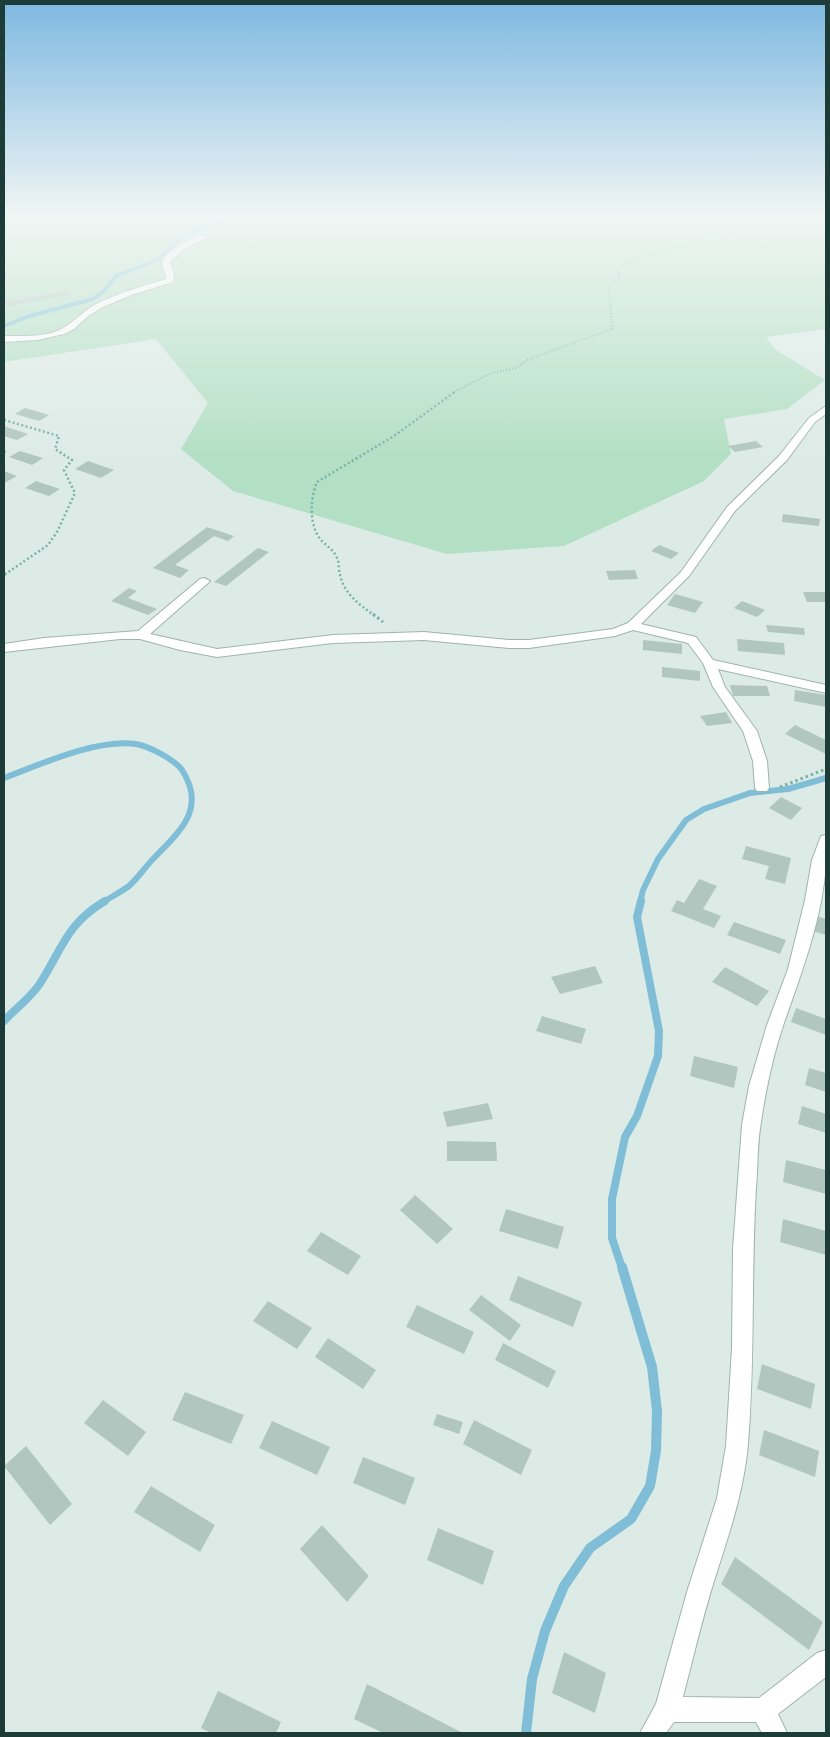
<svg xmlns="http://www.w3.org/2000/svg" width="830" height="1737" font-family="'Work Sans',sans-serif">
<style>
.green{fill:#b3dfc4}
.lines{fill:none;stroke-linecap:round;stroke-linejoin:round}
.stream-far3{stroke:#7fbed6;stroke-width:4}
.stream-far2{stroke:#7fbed6;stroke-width:6}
.stream-far1{stroke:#7fbed6;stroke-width:8}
.stream{stroke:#7fbed6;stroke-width:10}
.building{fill:#b2c6c0}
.minor-casing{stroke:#a0b3ae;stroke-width:2}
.path-far2{stroke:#7ab2a7;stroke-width:2;stroke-dasharray:1 2;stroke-linecap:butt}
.path-far1{stroke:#7ab2a7;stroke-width:2.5;stroke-dasharray:2 2.5;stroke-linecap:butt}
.path{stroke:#7ab2a7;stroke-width:3;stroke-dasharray:2.5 3;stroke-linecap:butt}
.minor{fill:#fff;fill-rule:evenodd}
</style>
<rect width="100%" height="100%" fill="#ddebe6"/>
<path class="green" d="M 4,217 L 826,217 L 826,329 L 766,337 L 776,350 L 825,380 L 787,409 L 724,419 L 731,454 L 704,481 L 564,546 L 447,554 L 233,491 L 181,449 L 208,403 L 156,339 L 4,362 Z"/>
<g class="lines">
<path class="stream-far3" d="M 4,326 L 29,316 L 93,299 L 104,291 L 116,276 L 157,260 L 180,238 L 230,217"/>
<path class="stream-far2" d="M 4,778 C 41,764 96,739 136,744 C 149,746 175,760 182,770 C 207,809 180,831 154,858 C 146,866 138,878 129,886 C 121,892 111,897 103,902
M 640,902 L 643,890 L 658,859 L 686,820 L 704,809 L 750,793 L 788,789 L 826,778"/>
<path class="stream-far1" d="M 4,1021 C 15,1009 30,998 39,985 C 62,950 66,924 105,901
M 622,1268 L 612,1238 L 612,1199 L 625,1137 L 637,1116 L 658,1056 L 659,1031 L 637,917 L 641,901"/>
<path class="stream" d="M 526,1733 L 532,1679 L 545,1631 L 564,1586 L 590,1548 L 631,1519 L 650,1486 L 656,1451 L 657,1411 L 652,1367 L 622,1267"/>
</g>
<path class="building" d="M 67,291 L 70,295 L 8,306 L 5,302 Z
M 25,408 L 49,415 L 39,421 L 15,414 Z
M 4,426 L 28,434 L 17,440 L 4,436 Z
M 756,441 L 763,447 L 735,452 L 728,446 Z
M 20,451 L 43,458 L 32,465 L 9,457 Z
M 88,461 L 114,470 L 101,478 L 75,469 Z
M 4,471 L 17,476 L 6,482 L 4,482 Z
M 36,481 L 60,489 L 49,496 L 25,488 Z
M 783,514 L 820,519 L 819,526 L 782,522 Z
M 207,527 L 234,536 L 228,541 L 214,536 L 175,565 L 189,570 L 180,578 L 153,568 Z
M 659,545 L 679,553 L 671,559 L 651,551 Z
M 258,548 L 269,552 L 226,586 L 214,582 Z
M 635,570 L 638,579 L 609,580 L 606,571 Z
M 129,588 L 137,591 L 128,598 L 157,609 L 148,615 L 111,601 Z
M 803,592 L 826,592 L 826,602 L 807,602 Z
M 675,594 L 703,602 L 695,613 L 667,605 Z
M 742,601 L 765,610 L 757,617 L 734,608 Z
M 766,625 L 804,628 L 805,635 L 768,632 Z
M 737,639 L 784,643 L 785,655 L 738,651 Z
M 643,640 L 682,644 L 682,654 L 643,650 Z
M 662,667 L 700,671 L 700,681 L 662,677 Z
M 730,685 L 767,686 L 770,696 L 733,696 Z
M 795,690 L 826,695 L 826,707 L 794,701 Z
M 726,712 L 732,723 L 707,726 L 700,716 Z
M 795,725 L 826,740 L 826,754 L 785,734 Z
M 781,797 L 802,808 L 791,820 L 769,808 Z
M 746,846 L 791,858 L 785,884 L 765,879 L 769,866 L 742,859 Z
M 699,879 L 717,886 L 703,909 L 721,916 L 714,928 L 671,911 L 677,900 L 684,903 Z
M 813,915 L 826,919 L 826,935 L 809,930 Z
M 734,922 L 786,940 L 780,954 L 727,935 Z
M 595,966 L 603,983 L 560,994 L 551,977 Z
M 725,967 L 769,991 L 757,1006 L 712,982 Z
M 796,1008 L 826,1019 L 826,1035 L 791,1022 Z
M 542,1016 L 586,1029 L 581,1044 L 536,1031 Z
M 694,1056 L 738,1067 L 734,1088 L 690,1076 Z
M 809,1068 L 826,1073 L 826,1092 L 805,1085 Z
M 488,1103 L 493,1119 L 447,1127 L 443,1112 Z
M 802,1106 L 826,1114 L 826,1133 L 798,1124 Z
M 447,1141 L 496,1142 L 497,1161 L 447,1161 Z
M 786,1160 L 826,1170 L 826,1194 L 783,1182 Z
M 415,1195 L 453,1229 L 437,1244 L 400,1210 Z
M 506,1209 L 564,1227 L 558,1249 L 499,1231 Z
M 783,1219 L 826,1231 L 826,1255 L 780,1242 Z
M 321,1232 L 361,1256 L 348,1275 L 307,1251 Z
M 518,1276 L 582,1302 L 573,1327 L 509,1300 Z
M 481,1295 L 521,1325 L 510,1341 L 469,1310 Z
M 268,1301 L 312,1328 L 297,1349 L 253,1321 Z
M 417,1305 L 474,1332 L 464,1354 L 406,1327 Z
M 328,1338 L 376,1370 L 363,1389 L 315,1357 Z
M 503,1343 L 556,1371 L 548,1388 L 495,1360 Z
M 762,1364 L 815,1384 L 811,1409 L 757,1389 Z
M 185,1392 L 244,1415 L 231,1444 L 172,1420 Z
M 103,1400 L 146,1432 L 128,1456 L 84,1423 Z
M 437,1414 L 463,1422 L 459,1434 L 433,1425 Z
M 474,1420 L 532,1450 L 521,1475 L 463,1444 Z
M 272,1421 L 330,1447 L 317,1475 L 259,1448 Z
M 764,1430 L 819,1451 L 815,1477 L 759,1455 Z
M 26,1446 L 72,1504 L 50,1525 L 4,1466 Z
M 363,1457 L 415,1478 L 405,1505 L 353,1483 Z
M 151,1486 L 215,1525 L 200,1552 L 134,1512 Z
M 322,1525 L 369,1576 L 347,1602 L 300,1549 Z
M 438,1528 L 494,1551 L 483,1585 L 427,1560 Z
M 735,1557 L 823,1622 L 809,1650 L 721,1584 Z
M 564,1652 L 606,1673 L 595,1713 L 552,1693 Z
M 367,1684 L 463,1733 L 383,1733 L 354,1719 Z
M 218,1691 L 281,1722 L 276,1733 L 211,1733 L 201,1728 Z"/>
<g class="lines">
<g class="minor-casing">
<path id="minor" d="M 200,235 L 207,237 L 186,248 L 170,262 L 174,275 L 173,282 L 131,295 L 101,308 L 88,316 L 74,329 L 64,334 L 37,340 L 4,342 L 4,336 C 24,336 51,338 68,325 C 78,318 85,310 96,304 C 119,293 143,286 166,279 C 166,273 162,268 162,263 C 162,252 192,239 200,235 Z
M 826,406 L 826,414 L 815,422 L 787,460 L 735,511 L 689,576 L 641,624 L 696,637 L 713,660 L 826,685 L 826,693 L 718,669 L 725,687 L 757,731 L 767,761 L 769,788 L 767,791 L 757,791 L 755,788 L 753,761 L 743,731 L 713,687 L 703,663 L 688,643 L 633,630 L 615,636 L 529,648 L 509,648 L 424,640 L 333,643 L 217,657 L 180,650 L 140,639 L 120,639 L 4,652 L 4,644 L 44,638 L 138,631 L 200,579 L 204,578 L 210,581 L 208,583 L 150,634 L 217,649 L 333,635 L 424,632 L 509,640 L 529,640 L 613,629 L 628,623 L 681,572 L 727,507 L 779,456 L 809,418 Z
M 826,835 C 830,899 805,963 784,1023 C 773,1055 766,1089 761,1122 C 757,1144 758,1166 756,1188 C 751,1274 755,1359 748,1444 C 744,1492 728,1537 714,1581 C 702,1620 693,1658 683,1697 L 759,1698 L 817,1653 L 826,1650 L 826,1677 L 778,1714 L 787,1733 L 762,1733 L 756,1722 L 674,1722 L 666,1733 L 640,1733 L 656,1704 L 687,1592 L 717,1498 L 726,1446 L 732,1348 L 733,1249 L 742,1125 L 749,1086 L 767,1025 L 788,969 L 805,900 L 812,860 L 821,836 Z"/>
</g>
<path class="path-far2" d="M 454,392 L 491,373 L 516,368 L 527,360 L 612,329 L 609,288 L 618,279 L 621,267 L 636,258 L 735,233 L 765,217"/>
<path class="path-far1" d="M 4,420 L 59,436 L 55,449 L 72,460 L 64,470 L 75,493 L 57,532 L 48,545 L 4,575
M 4,452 L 7,449
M 375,616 C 359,604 345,595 340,575 C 338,569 340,562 336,556 C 333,549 325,545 320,539 C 309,524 310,499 317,482 L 394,436 L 456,391"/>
<path class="path" d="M 373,614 L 383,622
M 780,787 L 826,769"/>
<use href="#minor" class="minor"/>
</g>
<linearGradient id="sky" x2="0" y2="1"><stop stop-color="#7eb8e1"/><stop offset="0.47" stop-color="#f0f6f4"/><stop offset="1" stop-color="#f0f6f4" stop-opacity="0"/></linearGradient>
<rect width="830" height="460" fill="url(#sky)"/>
<rect width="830" height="1737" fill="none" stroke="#1d3c37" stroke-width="10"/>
</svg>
